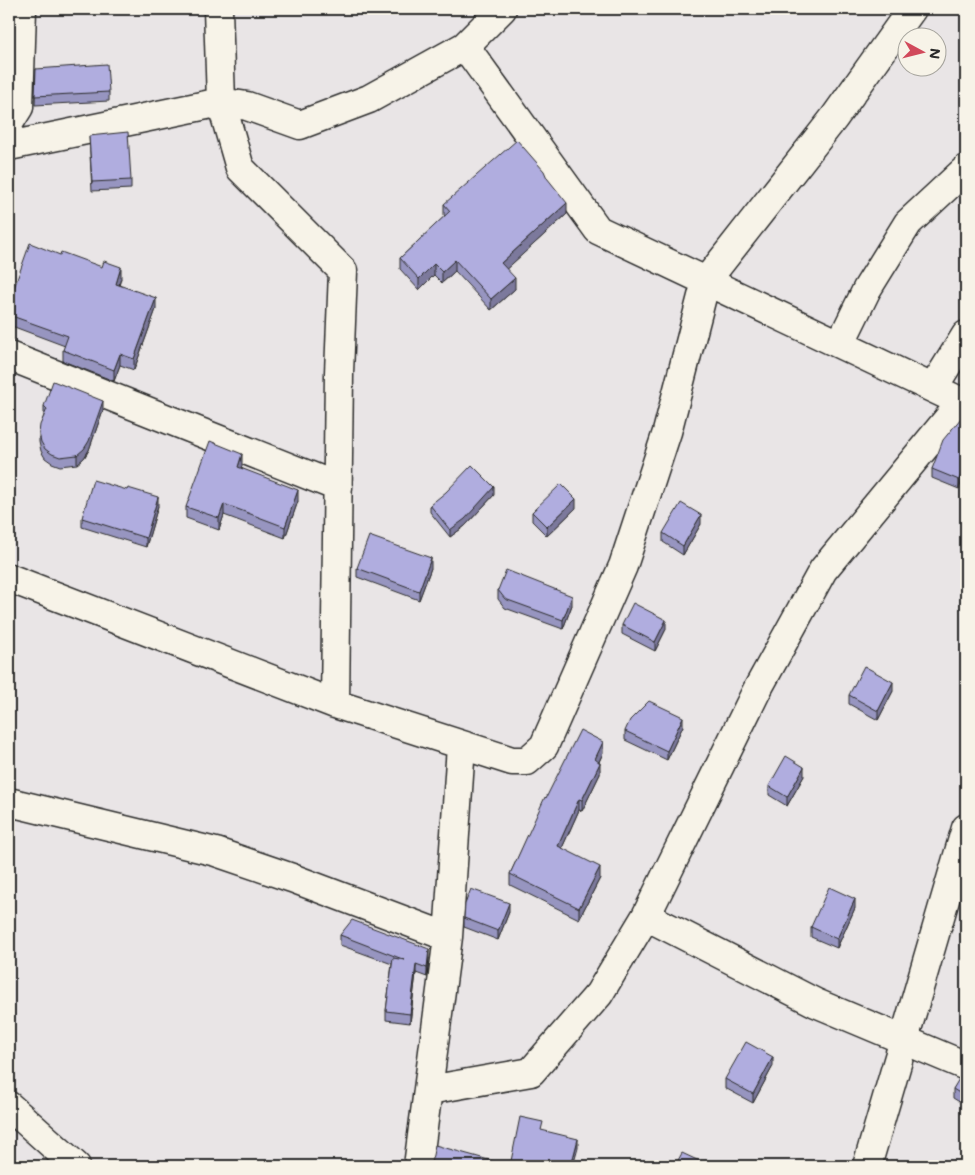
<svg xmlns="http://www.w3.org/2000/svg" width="975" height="1175" font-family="Mali,sans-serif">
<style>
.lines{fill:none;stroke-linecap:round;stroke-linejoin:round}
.minor-casing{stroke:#2b2b2b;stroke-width:31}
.minor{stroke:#f7f3e8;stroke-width:28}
.wall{fill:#9795c0;stroke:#2b2b2b}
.shaded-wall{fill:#7b799c;stroke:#2b2b2b}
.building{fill:#b0addf;stroke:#2b2b2b}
</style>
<rect width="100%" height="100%" fill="#e9e5e6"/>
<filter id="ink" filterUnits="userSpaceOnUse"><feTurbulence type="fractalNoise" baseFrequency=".02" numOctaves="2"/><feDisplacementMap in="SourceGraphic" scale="10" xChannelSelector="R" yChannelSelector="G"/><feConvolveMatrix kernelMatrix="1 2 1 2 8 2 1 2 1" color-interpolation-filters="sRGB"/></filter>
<g filter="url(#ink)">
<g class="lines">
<g class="minor-casing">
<path id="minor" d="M 218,9 L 221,102 L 240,168 L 343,271 L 339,373 L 335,704
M 465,46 L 598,230 L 966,404
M 9,123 L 19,107 L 22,9
M 9,146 L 221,102 L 247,106 L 300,125 L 369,99 L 465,46 L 502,9
M 840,344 L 867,289 L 908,223 L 966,169
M 9,356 L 338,487
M 933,388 L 966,335
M 9,578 L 335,704 L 512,761 L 527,761 L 544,746 L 623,566 L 667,432 L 706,281 L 834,118 L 912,9
M 9,802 L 216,852 L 292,878 L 448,937
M 646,916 L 816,1003 L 966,1066
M 429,1090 L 531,1072 L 599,994 L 646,916 L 757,690 L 823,570 L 962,402
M 9,1106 L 76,1166
M 418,1166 L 448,937 L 461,746
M 867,1166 L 966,828"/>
</g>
<use href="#minor" class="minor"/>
</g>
<path class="wall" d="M 36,69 L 109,92 L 109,101 L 35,105 Z
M 89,136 L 131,180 L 131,189 L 92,191 Z
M 444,204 L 567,214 L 506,269 L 515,289 L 491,310 L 455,271 L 442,283 L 434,275 L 419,290 L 400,269 L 400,258 L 445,216 L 444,215 Z
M 60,255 L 121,278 L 119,286 L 156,309 L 134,370 L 120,365 L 114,381 L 63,361 L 63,350 L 65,346 L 9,325 L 9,302 Z
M 44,406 L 103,410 L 89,450 L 84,458 L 77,464 L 60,466 L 52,463 L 45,458 L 41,451 L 39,442 L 39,433 L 44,415 Z
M 966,412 L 959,489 L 932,478 L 932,469 Z
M 242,466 L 241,468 L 298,501 L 285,538 L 224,515 L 219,530 L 186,518 L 186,507 Z
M 494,495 L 465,526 L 450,537 L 430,512 L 430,505 Z
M 158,506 L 146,547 L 82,527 L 82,518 Z
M 576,508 L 547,536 L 532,521 L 532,512 Z
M 701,524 L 683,555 L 663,542 L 663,533 Z
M 357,568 L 431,568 L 419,600 L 357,577 Z
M 498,590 L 572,605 L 563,629 L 505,608 L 498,599 Z
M 622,625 L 666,629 L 655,651 L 622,634 Z
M 893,691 L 878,720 L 849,704 L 849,695 Z
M 683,726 L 667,760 L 625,740 L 625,731 Z
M 603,753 L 599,762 L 600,774 L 582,811 L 579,810 L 562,848 L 600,878 L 579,919 L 510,885 L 510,874 L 546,798 Z
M 804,776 L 787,806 L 769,795 L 769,786 Z
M 855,908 L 837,948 L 811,937 L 811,927 Z
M 509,912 L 498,940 L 464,927 L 464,918 Z
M 340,935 L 429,958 L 427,977 L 416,973 L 410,1023 L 386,1020 L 386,1011 L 392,964 L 340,945 Z
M 773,1066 L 753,1103 L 725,1088 L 725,1079 Z
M 966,1072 L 966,1106 L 953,1098 L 953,1089 Z"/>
<path class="shaded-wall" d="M 567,203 L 567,214 L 501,274 L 501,263 Z
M 455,260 L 455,271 L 442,283 L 442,272 Z
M 434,264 L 434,275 L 419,290 L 419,279 Z
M 121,267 L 121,278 L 116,295 L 116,284 Z
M 515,278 L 515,289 L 491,310 L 491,299 Z
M 156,298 L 156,309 L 134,370 L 134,359 Z
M 120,354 L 120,365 L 114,381 L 114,370 Z
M 103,401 L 103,410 L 89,450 L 84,458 L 77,464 L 77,455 Z
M 242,454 L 242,466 L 238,478 L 238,467 Z
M 966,463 L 966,472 L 959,489 L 959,480 Z
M 494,487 L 494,495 L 465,526 L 450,537 L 450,530 Z
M 298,490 L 298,501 L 285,538 L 285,527 Z
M 158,497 L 158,506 L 146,547 L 146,538 Z
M 576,499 L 576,508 L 547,536 L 547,527 Z
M 224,504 L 224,515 L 219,530 L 219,518 Z
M 701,515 L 701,524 L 683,555 L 683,546 Z
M 431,558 L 431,568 L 419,600 L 419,591 Z
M 572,596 L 572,605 L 563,629 L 563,620 Z
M 666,620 L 666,629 L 655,651 L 655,642 Z
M 893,682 L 893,691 L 878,720 L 878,711 Z
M 683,717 L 683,726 L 667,760 L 667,751 Z
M 603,742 L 603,753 L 595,770 L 595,759 Z
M 600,763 L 600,774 L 582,811 L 582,800 Z
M 804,767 L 804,776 L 787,806 L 787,797 Z
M 579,799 L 579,810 L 558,857 L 558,846 Z
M 600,867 L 600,878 L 579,919 L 579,908 Z
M 855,899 L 855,908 L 837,948 L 837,939 Z
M 509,903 L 509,912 L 498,940 L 498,931 Z
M 429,949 L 429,958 L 427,977 L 427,968 Z
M 416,964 L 416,973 L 410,1023 L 410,1014 Z
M 773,1057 L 773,1066 L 753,1103 L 753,1094 Z
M 578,1139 L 578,1148 L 573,1166 L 571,1166 Z"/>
<path class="building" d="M 107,64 L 109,92 L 35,96 L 36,69 Z
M 128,132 L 131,180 L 92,182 L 89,136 Z
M 517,140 L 544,171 L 547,178 L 567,203 L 501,263 L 515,278 L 491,299 L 455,260 L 442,272 L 434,264 L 419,279 L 400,258 L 450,211 L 444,204 Z
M 30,243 L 60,255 L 61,252 L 102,267 L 104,261 L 121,267 L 116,284 L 156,298 L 134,359 L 120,354 L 114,370 L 63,350 L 68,336 L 9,315 L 9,302 Z
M 53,381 L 103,401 L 89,441 L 84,449 L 77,455 L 60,457 L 52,454 L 45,449 L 41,442 L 39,433 L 40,425 L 47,409 L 44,406 Z
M 966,412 L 966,463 L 959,480 L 932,469 L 943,440 Z
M 210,441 L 242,454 L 238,467 L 298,490 L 285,527 L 224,504 L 219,518 L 186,507 Z
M 472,465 L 494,487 L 465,519 L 450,530 L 430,505 L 446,492 Z
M 93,480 L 127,490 L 128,488 L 158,497 L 146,538 L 82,518 Z
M 561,484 L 576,499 L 547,527 L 532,512 Z
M 681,503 L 701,515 L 683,546 L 663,533 Z
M 369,536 L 431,558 L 419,591 L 357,568 Z
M 506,570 L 572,596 L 563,620 L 505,599 L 498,590 Z
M 633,603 L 666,620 L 655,642 L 622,625 Z
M 864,666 L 893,682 L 878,711 L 849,695 Z
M 649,701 L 683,717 L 667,751 L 625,731 L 630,720 Z
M 580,730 L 603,742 L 595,759 L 600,763 L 582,800 L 579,799 L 558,846 L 600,867 L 579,908 L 510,874 L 545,797 L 546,798 Z
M 786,756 L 804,767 L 787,797 L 769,786 Z
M 829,887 L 855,899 L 837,939 L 811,927 Z
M 471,889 L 509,903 L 498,931 L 464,918 L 465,904 Z
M 352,920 L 429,949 L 427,968 L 416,964 L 410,1014 L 386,1011 L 393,958 L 405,960 L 340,935 Z
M 746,1042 L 773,1057 L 753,1094 L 725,1079 Z
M 963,1072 L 966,1072 L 966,1097 L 953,1089 Z
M 520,1117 L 543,1122 L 541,1130 L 578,1139 L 571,1166 L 510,1166 Z
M 435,1145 L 496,1162 L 495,1166 L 426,1166 L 431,1162 L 433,1155 Z
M 682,1153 L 710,1166 L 675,1166 Z"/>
</g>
<rect width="975" height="1175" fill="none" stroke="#f7f3e8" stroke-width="30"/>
<rect x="15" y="15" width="945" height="1145" fill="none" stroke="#2b2b2b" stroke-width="2" filter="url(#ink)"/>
<g transform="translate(922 52) rotate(97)"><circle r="24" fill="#f7f3e8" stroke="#a5a39c"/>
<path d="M0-4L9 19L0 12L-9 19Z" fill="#d1495b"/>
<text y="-8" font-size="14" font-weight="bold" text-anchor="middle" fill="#2b2b2b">N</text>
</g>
</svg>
